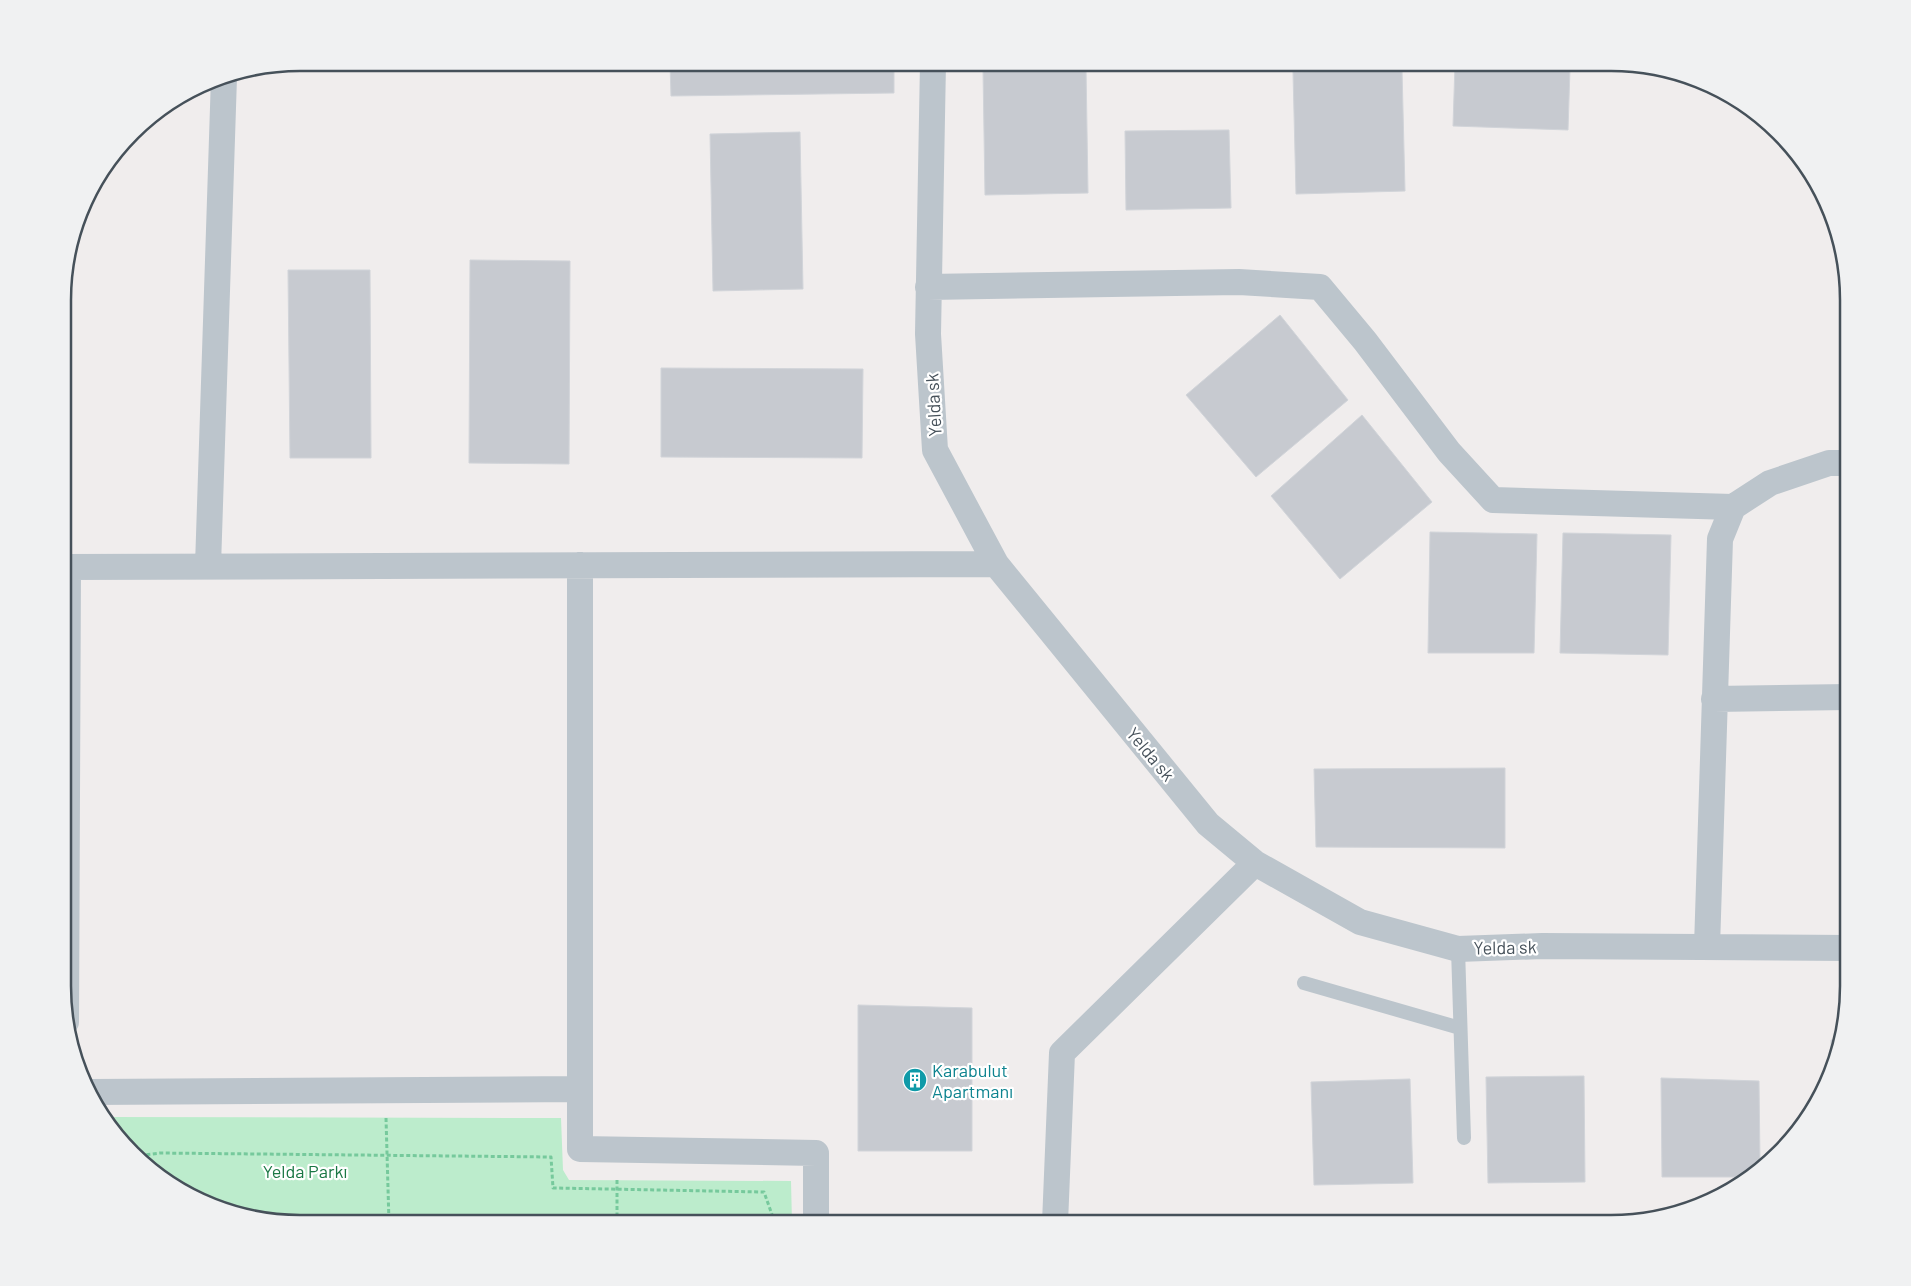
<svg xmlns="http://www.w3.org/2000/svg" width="1911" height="1286" font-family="Barlow,sans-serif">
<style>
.green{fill:#bceccc}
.building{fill:#c7cad0;stroke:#d1d4d9}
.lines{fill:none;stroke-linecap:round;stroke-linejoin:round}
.path{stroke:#76c99c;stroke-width:3;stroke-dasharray:4 2.5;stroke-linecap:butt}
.lane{stroke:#bcc5cc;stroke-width:14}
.street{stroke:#bcc5cc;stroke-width:26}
.labels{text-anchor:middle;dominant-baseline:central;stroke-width:4.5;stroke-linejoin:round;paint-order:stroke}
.street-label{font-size:18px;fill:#46515a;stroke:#fff}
.culture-label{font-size:18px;fill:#0d838f;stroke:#fff;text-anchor:start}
.park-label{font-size:18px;fill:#1a7744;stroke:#fff}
.rim{fill:none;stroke:#46515a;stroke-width:2.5}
</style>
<rect width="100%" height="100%" fill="#f0eded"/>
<path class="green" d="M 106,1117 L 561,1118 L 563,1170 L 569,1180 L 791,1181 L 792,1223 L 300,1223 L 224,1211 L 168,1183 Z"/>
<path class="building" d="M 670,63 L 894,63 L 894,93 L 671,96 Z
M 1455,64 L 1570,68 L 1568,130 L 1453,126 Z
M 1086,68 L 1088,193 L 985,195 L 983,69 Z
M 1402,70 L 1405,191 L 1296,194 L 1293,72 Z
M 1229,130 L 1231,208 L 1126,210 L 1125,131 Z
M 800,132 L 803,289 L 713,291 L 710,134 Z
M 470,260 L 570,261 L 569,464 L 469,463 Z
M 288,270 L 370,270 L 371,458 L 290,458 Z
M 1280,315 L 1348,400 L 1256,477 L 1186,395 Z
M 661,368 L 863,369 L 862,458 L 661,457 Z
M 1362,415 L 1432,502 L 1340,579 L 1271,496 Z
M 1430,532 L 1537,534 L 1534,653 L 1428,653 Z
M 1563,533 L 1671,535 L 1668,655 L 1560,653 Z
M 1505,768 L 1505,848 L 1316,847 L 1314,769 Z
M 858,1005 L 972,1008 L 972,1151 L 858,1151 Z
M 1831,1040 L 1840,1040 L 1836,1062 L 1831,1072 Z
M 1584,1076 L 1585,1182 L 1488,1183 L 1486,1077 Z
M 1661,1078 L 1759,1081 L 1760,1164 L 1745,1177 L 1662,1177 Z
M 1410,1079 L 1413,1183 L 1314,1185 L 1311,1082 Z"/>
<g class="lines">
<path class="path" d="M 386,1118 L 389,1223
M 145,1159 L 144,1155 L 160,1153 L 551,1157 L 553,1188 L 764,1192 L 775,1223
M 617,1223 L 617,1179"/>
<path class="lane" d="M 1458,949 L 1464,1138
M 1304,983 L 1460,1028"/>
<path class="street" d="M 933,63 L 928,334 L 935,450 L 996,564 L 1208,824 L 1255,863 L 1360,922 L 1458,949 L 1542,946 L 1848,948
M 928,287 L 1239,282 L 1320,287 L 1365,341 L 1449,452 L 1493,500 L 1733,507
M 580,565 L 580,1149 L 816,1153 L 816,1223
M 208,566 L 224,77
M 64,567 L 996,564
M 1714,699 L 1848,697
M 1707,947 L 1720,539 L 1733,507 L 1770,483 L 1829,463 L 1848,463
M 66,1022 L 68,567
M 90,1092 L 580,1089
M 1055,1223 L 1062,1053 L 1255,863"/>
</g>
<defs>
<g id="building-disc" transform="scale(1.25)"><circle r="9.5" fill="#0f9aa8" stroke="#fff"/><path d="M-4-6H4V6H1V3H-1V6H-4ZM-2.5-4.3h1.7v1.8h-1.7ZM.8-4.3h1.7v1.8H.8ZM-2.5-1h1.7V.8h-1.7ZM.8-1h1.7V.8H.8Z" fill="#fff"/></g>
</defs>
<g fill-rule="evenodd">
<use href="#building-disc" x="915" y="1080"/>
</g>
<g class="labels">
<g class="street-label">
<text transform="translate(933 405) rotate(-93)">Yelda sk</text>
<text transform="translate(1151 754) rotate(50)">Yelda sk</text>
<text transform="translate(1505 947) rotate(-1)">Yelda sk</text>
</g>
<g class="culture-label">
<text x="932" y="1070">Karabulut<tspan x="932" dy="21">Apartmanı</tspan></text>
</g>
<g class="park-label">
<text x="305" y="1171">Yelda Parkı</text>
</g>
</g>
<path d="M0 0H1911V1286H0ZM300 71H1611A229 229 0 0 1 1840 300V986A229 229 0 0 1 1611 1215H300A229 229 0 0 1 71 986V300A229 229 0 0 1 300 71Z" fill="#f0f1f2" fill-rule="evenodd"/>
<path class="rim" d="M300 71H1611A229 229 0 0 1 1840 300V986A229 229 0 0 1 1611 1215H300A229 229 0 0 1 71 986V300A229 229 0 0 1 300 71Z"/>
</svg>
